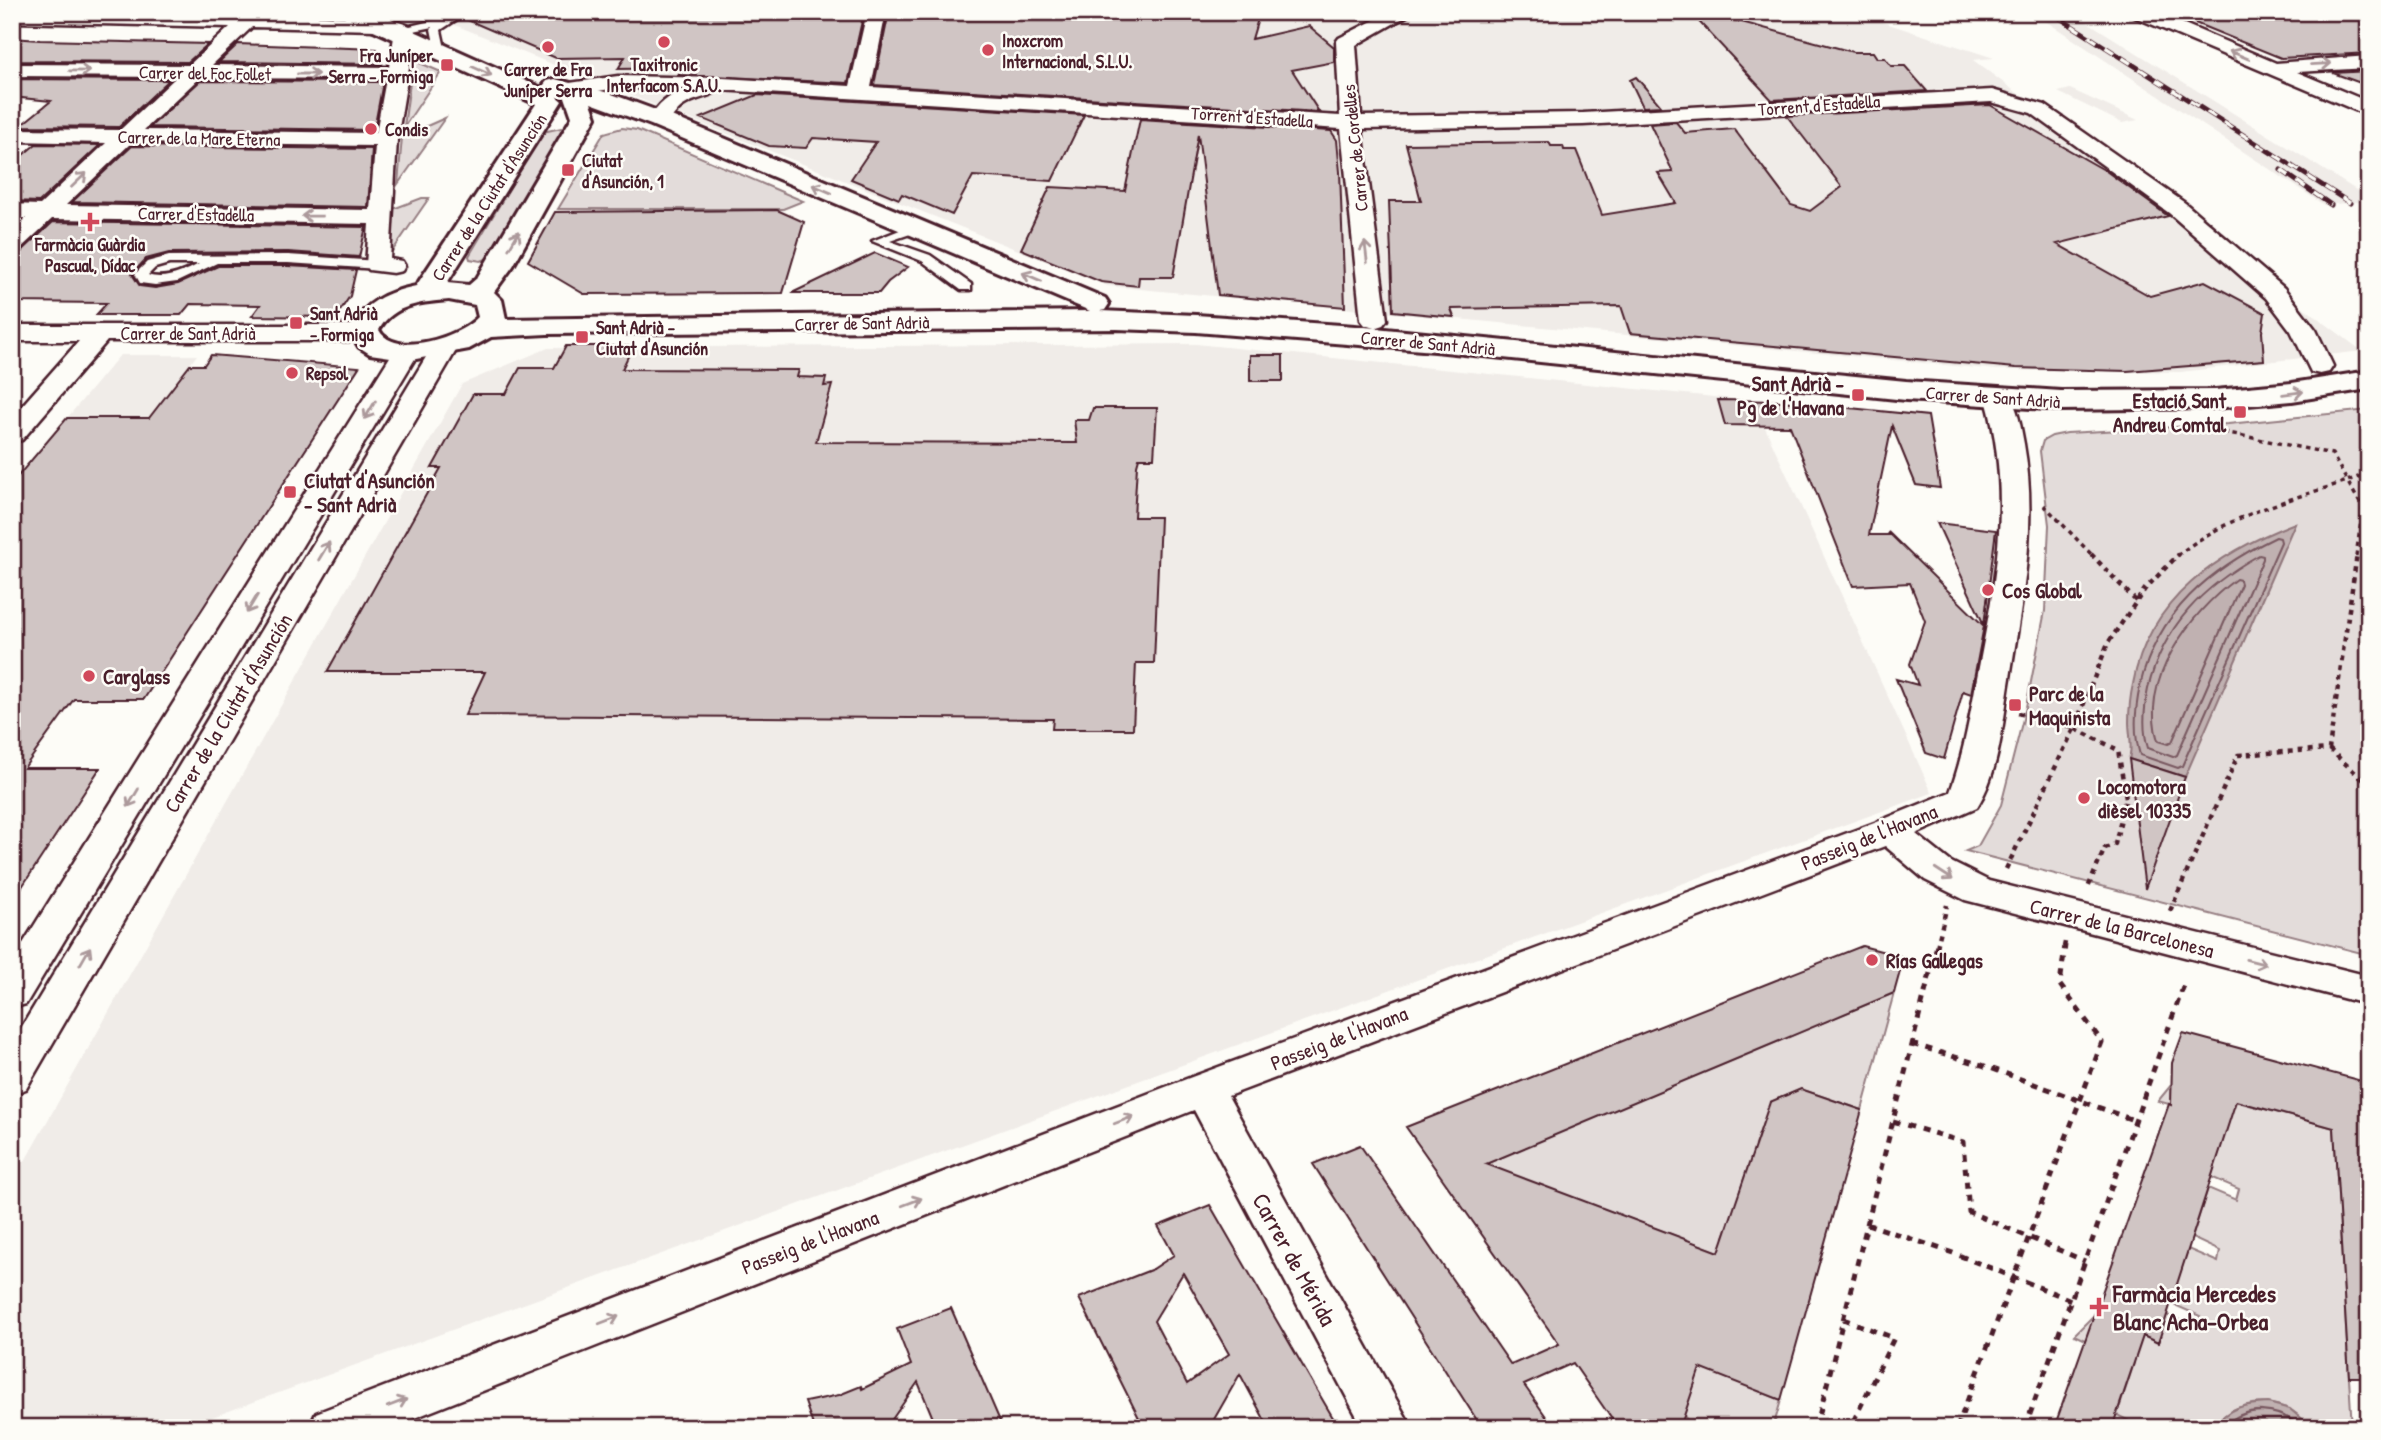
<svg xmlns="http://www.w3.org/2000/svg" width="2381" height="1440" font-family="'Patrick Hand',sans-serif">
<style>
.built{fill:#f0ece8}
.green{fill:#e3dcda;stroke:#967e82;stroke-width:2;fill-rule:evenodd}
.water{fill:#c0b1b1;stroke:#91777b;stroke-width:2}
.lines{fill:none;stroke-linecap:round;stroke-linejoin:round}
.shore-far1{stroke:#795961;stroke-width:2}
.shore{stroke:#795961;stroke-width:2.5}
.building{fill:#d0c5c4;stroke:#4a1f2b;stroke-width:2;fill-rule:evenodd}
.lane-casing{stroke:#4a1f2b;stroke-width:5}
.street-casing{stroke:#4a1f2b;stroke-width:5}
.secondary-casing{stroke:#4a1f2b;stroke-width:6}
.path-far2{stroke:#4a1f2b;stroke-width:3.5;stroke-dasharray:4.5 4.5;stroke-linecap:butt}
.path-far1{stroke:#4a1f2b;stroke-width:4.5;stroke-dasharray:5 5;stroke-linecap:butt}
.path{stroke:#4a1f2b;stroke-width:5;stroke-dasharray:7 7;stroke-linecap:butt}
.lane{fill:#fdfcf7;fill-rule:evenodd}
.street{fill:#fdfcf7;fill-rule:evenodd}
.secondary{fill:#fdfcf7;fill-rule:evenodd}
.rail-casing{stroke:#4a1f2b;stroke-width:5}
.rail{stroke:#fdfcf7;stroke-width:3.5;stroke-dasharray:10;stroke-linecap:butt}
.oneway{stroke:#ac999b}
.poi-dot{fill:#d1495b;stroke:#fdfcf7;stroke-width:2.5}
.labels{text-anchor:middle;dominant-baseline:central;stroke-width:5;stroke-linejoin:round;paint-order:stroke}
.far-poi-label{font-size:18px;font-weight:bold;fill:#4a1f2b;stroke:#fdfcf7;text-anchor:start}
.far-street-label{font-size:18px;fill:#4a1f2b;stroke:#fdfcf7}
.poi-label{font-size:21px;font-weight:bold;fill:#4a1f2b;stroke:#fdfcf7;text-anchor:start}
.street-label{font-size:21px;fill:#4a1f2b;stroke:#fdfcf7}
.near-street-label{font-size:24px;fill:#4a1f2b;stroke:#fdfcf7}
.near-poi-label{font-size:24px;font-weight:bold;fill:#4a1f2b;stroke:#fdfcf7;text-anchor:start}
</style>
<rect width="100%" height="100%" fill="#fdfcf7"/>
<filter id="ink" filterUnits="userSpaceOnUse"><feTurbulence type="fractalNoise" baseFrequency=".0143" numOctaves="2"/><feDisplacementMap in="SourceGraphic" scale="14" xChannelSelector="R" yChannelSelector="G"/><feConvolveMatrix kernelMatrix="1 2 1 2 8 2 1 2 1" color-interpolation-filters="sRGB"/></filter>
<g filter="url(#ink)">
<path class="built" d="M 422,12 L 1851,12 L 1994,58 L 1973,60 L 2362,351 L 2180,372 L 1998,370 L 1108,286 Z
M 2073,13 L 2369,198 L 2369,201 L 2324,205 L 2038,16 Z
M 2070,89 L 2138,120 L 2122,123 L 2058,92 Z
M 1196,344 L 1753,401 L 1932,793 L 182,1428 L 12,1428 L 12,1184 L 462,384 L 548,348 Z
M 120,355 L 197,355 L 149,418 L 67,418 Z"/>
<path class="green" d="M 413,60 L 441,72 L 404,127 Z
M 445,118 L 398,184 L 402,137 Z
M 561,128 L 564,132 L 492,257 L 481,261 L 470,259 L 469,256 L 543,132 Z
M 622,128 L 637,130 L 803,201 L 783,209 L 558,209 L 604,133 Z
M 422,198 L 429,198 L 391,253 L 387,253 L 393,209 Z
M 2369,410 L 2369,955 L 1966,851 L 1978,846 L 2001,805 L 2026,707 L 2045,611 L 2049,525 L 2040,451 L 2043,441 L 2052,436 L 2067,433 L 2228,424 Z
M 1894,993 L 1862,1110 L 1801,1089 L 1771,1102 L 1794,1111 L 1787,1131 L 1763,1123 L 1755,1145 L 1779,1155 L 1773,1176 L 1748,1167 L 1740,1191 L 1765,1200 L 1757,1223 L 1733,1213 L 1724,1237 L 1749,1247 L 1710,1371 L 1781,1400 L 1773,1428 L 1693,1428 L 1583,1279 L 1577,1281 L 1489,1162 ZM 1569,1196 L 1735,1258 L 1700,1367 Z
M 2172,1084 L 2334,1128 L 2352,1428 C 2341,1428 2323,1431 2313,1428 C 2307,1425 2300,1415 2292,1411 C 2267,1397 2230,1402 2214,1428 L 2143,1428 L 2117,1415 L 2134,1363 L 2074,1335 L 2095,1314 L 2167,1315 L 2197,1327 L 2200,1316 L 2170,1303 L 2188,1249 L 2218,1262 L 2220,1251 L 2192,1238 L 2208,1188 L 2236,1200 L 2239,1189 L 2211,1177 L 2229,1121 L 2158,1101 Z"/>
<path class="water" d="M 2295,523 L 2185,777 L 2129,759 C 2133,748 2129,733 2129,722 C 2129,709 2130,697 2133,684 C 2148,599 2219,552 2295,523 Z
M 2268,1403 L 2290,1409 L 2312,1428 L 2214,1428 C 2226,1407 2246,1404 2268,1403 Z"/>
<g class="lines">
<path class="shore-far1" d="M 2276,537 L 2280,538 L 2281,542 L 2182,766 L 2178,768 L 2140,755 C 2133,732 2135,709 2140,686 C 2157,612 2210,569 2276,537 Z
M 2259,555 L 2263,556 L 2263,559 L 2177,755 L 2173,757 L 2148,748 C 2142,729 2144,708 2148,689 C 2163,625 2204,586 2259,555 Z
M 2236,579 L 2240,580 L 2241,584 L 2172,742 L 2168,744 L 2158,741 C 2139,680 2190,613 2236,579 Z"/>
<path class="shore" d="M 2222,1428 C 2247,1404 2277,1407 2303,1428"/>
</g>
<path class="building" d="M 471,12 L 864,12 L 848,83 L 678,75 L 682,68 L 618,69 L 625,57 L 556,58 L 463,18 Z
M 889,12 L 1176,12 L 1177,15 L 1260,12 L 1252,39 L 1309,26 L 1334,47 L 1334,62 L 1292,70 L 1319,112 L 874,85 Z
M 1690,12 L 1704,12 L 1853,52 L 1873,52 L 1877,58 L 1885,58 L 1891,66 L 1905,66 L 1927,91 L 1772,100 Z
M 2168,12 L 2369,12 L 2369,53 L 2281,58 Z
M 12,38 L 40,40 L 208,44 L 188,62 L 12,61 Z
M 238,44 L 377,49 L 382,64 L 219,62 Z
M 2369,71 L 2369,86 L 2333,73 Z
M 1636,77 L 1661,106 L 1643,107 L 1630,80 Z
M 12,79 L 169,80 L 119,127 L 20,126 L 51,101 L 12,97 Z
M 200,81 L 383,82 L 374,130 L 150,127 Z
M 757,95 L 1084,115 L 1052,181 L 973,176 L 952,215 L 902,194 L 899,199 L 851,179 L 876,142 L 813,138 L 806,148 L 769,146 L 701,118 Z
M 1990,105 L 2106,171 L 2168,216 L 2057,244 L 2150,296 L 2205,281 L 2265,313 L 2262,332 L 2264,360 L 2127,371 L 2016,368 L 1630,333 L 1621,306 L 1451,309 L 1454,317 L 1393,311 L 1389,201 L 1421,201 L 1406,144 L 1549,142 L 1551,146 L 1563,146 L 1564,150 L 1576,150 L 1602,215 L 1676,203 L 1658,173 L 1673,172 L 1650,124 L 1676,122 L 1685,133 L 1734,129 L 1791,205 L 1810,211 L 1842,187 L 1787,116 Z
M 1140,119 L 1331,131 L 1337,140 L 1340,172 L 1345,307 L 1218,295 L 1198,134 L 1173,277 L 1139,277 L 1138,286 L 1101,282 L 1021,249 L 1050,187 L 1125,191 Z
M 36,144 L 100,145 L 39,202 L 12,201 L 12,164 Z
M 132,146 L 372,149 L 368,207 L 72,202 Z
M 777,210 L 804,222 L 783,293 L 584,294 L 528,261 L 555,212 Z
M 53,222 L 366,227 L 359,257 L 288,252 L 169,253 L 146,259 L 132,274 L 140,286 L 155,288 L 178,284 L 218,266 L 288,266 L 356,270 L 350,296 L 336,317 L 252,316 L 260,305 L 190,304 L 181,315 L 96,315 L 107,303 L 12,302 L 12,253 L 22,251 Z
M 875,253 L 908,267 L 888,282 L 879,293 L 792,293 Z
M 566,346 L 633,346 L 622,369 L 799,370 L 797,377 L 826,378 L 824,386 L 832,385 L 816,442 L 1077,443 L 1074,420 L 1089,420 L 1093,408 L 1157,408 L 1154,458 L 1139,458 L 1137,465 L 1134,517 L 1160,517 L 1154,663 L 1136,663 L 1133,729 L 1052,729 L 1053,719 L 465,715 L 485,672 L 327,672 L 441,468 L 432,468 L 473,394 L 506,394 L 520,368 L 554,368 Z
M 211,355 L 359,367 L 144,699 L 74,699 L 24,768 L 100,768 L 12,902 L 12,483 L 67,418 L 149,418 L 190,365 L 204,365 Z
M 1250,355 L 1283,355 L 1283,381 L 1250,381 Z
M 1718,400 L 1781,401 L 1928,416 L 1940,488 L 1916,485 L 1892,426 L 1869,535 L 1889,535 L 1888,532 L 1984,626 L 1971,694 L 1963,691 L 1944,759 L 1926,753 L 1896,679 L 1918,685 L 1910,664 L 1925,621 L 1910,583 L 1853,586 L 1790,426 L 1725,425 Z
M 1937,523 L 1996,530 L 1984,625 Z
M 2129,759 L 2185,777 L 2145,889 Z
M 1862,946 L 1904,957 L 1894,993 L 1486,1164 L 1719,1252 L 1770,1102 L 1801,1089 L 1862,1110 L 1781,1400 L 1700,1368 L 1680,1428 L 1618,1428 L 1573,1363 L 1524,1385 L 1554,1428 L 1482,1428 L 1313,1164 L 1360,1145 L 1511,1365 L 1559,1344 L 1406,1127 Z
M 2183,1033 L 2369,1083 L 2369,1377 L 2349,1377 L 2334,1128 L 2236,1101 L 2158,1343 L 2143,1336 L 2112,1428 L 2054,1428 L 2169,1104 L 2171,1105 L 2172,1063 Z
M 1210,1205 L 1315,1387 L 1339,1428 L 1269,1428 L 1240,1374 L 1209,1428 L 1144,1428 L 1079,1298 L 1153,1269 L 1174,1255 L 1158,1226 ZM 1183,1273 L 1229,1354 L 1187,1384 L 1154,1321 Z
M 951,1308 L 1003,1428 L 937,1428 L 918,1382 L 886,1428 L 814,1428 L 805,1402 L 839,1395 L 861,1386 L 862,1389 L 911,1365 L 897,1329 Z"/>
<g class="lines">
<g class="lane-casing">
<path id="lane" d="M 456,12 L 468,12 L 441,30 L 446,53 L 441,56 L 436,53 L 431,29 L 433,27 L 409,32 L 383,21 L 388,18 L 410,26 L 448,17 Z
M 915,224 L 919,225 L 919,231 L 890,241 L 930,255 L 971,284 L 971,290 L 961,290 L 922,261 L 872,241 Z
M 288,255 L 378,261 L 384,265 L 378,269 L 288,263 L 217,263 L 177,282 L 155,285 L 140,283 L 135,274 L 147,262 L 169,256 ZM 169,264 L 199,264 C 184,272 164,281 148,275 L 155,268 Z"/>
</g>
<g class="street-casing">
<path id="street" d="M 12,12 L 249,13 L 376,18 L 386,24 L 376,30 L 252,27 L 212,65 L 389,67 L 394,37 L 404,31 L 411,33 L 414,37 L 397,140 L 390,259 L 402,261 L 405,266 L 402,271 L 393,273 L 369,270 L 366,265 L 369,224 L 52,219 L 20,249 L 12,251 L 12,231 L 26,218 L 12,218 L 12,204 L 40,205 L 106,143 L 12,141 L 12,129 L 120,130 L 176,77 L 12,76 L 12,64 L 189,65 L 230,27 L 12,22 ZM 199,78 L 386,79 L 376,133 L 144,130 ZM 131,143 L 375,146 L 370,210 L 66,205 Z
M 867,12 L 886,12 L 871,87 L 1340,116 L 1336,42 L 1339,38 L 1390,12 L 1414,12 L 1356,45 L 1361,116 L 1583,113 L 1992,90 L 2045,105 L 2185,203 L 2284,288 L 2316,330 L 2333,366 L 2329,372 L 2320,374 L 2311,372 L 2291,331 L 2266,298 L 2169,213 L 2031,113 L 1991,102 L 1583,125 L 1362,129 L 1387,320 L 1383,325 L 1374,328 L 1365,325 L 1361,320 L 1341,129 L 720,90 C 710,97 695,98 683,106 C 671,114 670,129 653,124 L 649,120 C 658,104 668,96 685,89 L 618,88 L 542,99 L 535,97 L 532,93 L 535,89 L 542,87 L 618,76 L 723,78 L 850,86 Z
M 2130,12 L 2156,12 L 2276,63 L 2369,56 L 2369,68 L 2297,72 L 2369,102 L 2369,116 L 2132,16 Z
M 12,325 L 364,325 L 373,328 L 377,333 L 373,338 L 364,341 L 107,341 L 22,440 L 12,442 L 12,417 L 79,341 L 12,341 Z
M 445,339 L 454,342 L 458,347 L 26,1089 L 12,1094 L 12,1043 L 432,347 L 436,342 Z
M 406,344 L 415,347 L 419,352 L 26,1004 L 12,1008 L 12,961 L 393,352 L 397,347 Z
M 1999,391 L 2008,393 C 2018,407 2021,428 2024,444 C 2038,523 2022,600 2010,678 C 2003,720 2000,771 1977,807 L 1916,834 L 1951,862 L 1989,881 L 2369,976 L 2369,1005 L 1965,900 L 1925,880 L 1885,846 L 1228,1096 L 1412,1428 L 1363,1428 L 1194,1110 L 389,1428 L 309,1428 L 316,1413 L 1189,1078 L 1877,822 L 1950,792 C 1965,751 1971,709 1979,667 C 1997,574 2012,493 1986,399 L 1990,393 Z"/>
</g>
<g class="secondary-casing">
<path id="secondary" d="M 342,12 L 372,12 L 546,90 L 543,86 L 547,81 L 555,79 L 609,93 L 669,115 L 1105,298 L 1109,304 L 1105,310 L 1100,311 L 1196,315 L 1355,326 L 1906,381 L 2061,391 L 2215,390 L 2292,383 L 2369,371 L 2369,389 L 2292,401 L 2215,408 L 2061,410 L 1906,400 L 1435,351 L 1196,332 L 1117,329 L 547,334 L 491,337 L 469,349 L 411,360 L 370,354 L 359,347 L 349,330 C 365,302 386,292 416,286 L 536,104 L 345,17 ZM 551,92 L 565,97 L 572,117 L 477,278 L 469,285 L 447,283 L 562,101 ZM 591,103 L 651,125 L 1090,311 L 506,319 L 502,300 L 494,292 L 513,266 L 596,117 ZM 449,300 L 475,305 L 478,317 C 461,336 395,359 379,330 C 393,304 423,302 449,300 Z"/>
</g>
<path class="path-far2" d="M 2044,505 L 2093,556
M 2177,556 C 2227,515 2287,501 2347,481 L 2332,454 L 2224,432 L 2205,425
M 2356,556 L 2363,508 L 2347,481 L 2369,473"/>
<path class="path-far1" d="M 2091,554 L 2136,601
M 2018,713 L 2074,728 L 2118,750 L 2126,798 L 2115,844 L 2105,848 L 2087,890
M 2329,749 L 2369,785
M 2006,869 L 2073,731 L 2108,643 L 2145,589 L 2179,554
M 2170,911 L 2238,755 L 2329,749 L 2357,554
M 1937,947 L 1947,905
M 2064,947 L 2065,942"/>
<path class="path" d="M 1912,1044 L 1982,1065 L 2136,1121
M 1893,1121 L 1963,1142 L 1969,1212 L 2085,1261
M 1867,1224 L 1953,1253 L 2071,1300
M 1843,1319 L 1894,1338 L 1850,1428
M 1816,1428 L 1937,945
M 1957,1428 L 2102,1042 L 2060,985 L 2065,945
M 2025,1428 L 2185,982"/>
<use href="#lane" class="lane"/>
<use href="#street" class="street"/>
<use href="#secondary" class="secondary"/>
<g class="rail-casing">
<path id="rail" d="M 2055,15 L 2350,203
M 2281,170 L 2331,205"/>
</g>
<use href="#rail" class="rail"/>
</g>
<defs><path id="oneway-shaft" d="M-6 0H5M1.5-3L5.5 0L1.5 3" fill="none" stroke-width="1.6" stroke-linecap="round" stroke-linejoin="round" transform="scale(1.75)"/></defs>
<g class="oneway">
<use href="#oneway-shaft" transform="translate(2239 55) rotate(-157)"/>
<use href="#oneway-shaft" transform="translate(2321 64) rotate(-3)"/>
<use href="#oneway-shaft" transform="translate(80 71) rotate(1)"/>
<use href="#oneway-shaft" transform="translate(482 71) rotate(24)"/>
<use href="#oneway-shaft" transform="translate(308 74)"/>
<use href="#oneway-shaft" transform="translate(79 180) rotate(-44)"/>
<use href="#oneway-shaft" transform="translate(822 189) rotate(-157)"/>
<use href="#oneway-shaft" transform="translate(312 216) rotate(-179)"/>
<use href="#oneway-shaft" transform="translate(514 240) rotate(-60)"/>
<use href="#oneway-shaft" transform="translate(1366 252) rotate(-97)"/>
<use href="#oneway-shaft" transform="translate(1032 277) rotate(-157)"/>
<use href="#oneway-shaft" transform="translate(2293 393) rotate(-7)"/>
<use href="#oneway-shaft" transform="translate(370 410) rotate(121)"/>
<use href="#oneway-shaft" transform="translate(324 551) rotate(-59)"/>
<use href="#oneway-shaft" transform="translate(252 604) rotate(121)"/>
<use href="#oneway-shaft" transform="translate(133 798) rotate(121)"/>
<use href="#oneway-shaft" transform="translate(1944 874) rotate(33)"/>
<use href="#oneway-shaft" transform="translate(85 956) rotate(-60)"/>
<use href="#oneway-shaft" transform="translate(2256 962) rotate(14)"/>
<use href="#oneway-shaft" transform="translate(1124 1120) rotate(-21)"/>
<use href="#oneway-shaft" transform="translate(912 1202) rotate(-21)"/>
<use href="#oneway-shaft" transform="translate(609 1320) rotate(-21)"/>
<use href="#oneway-shaft" transform="translate(397 1403) rotate(-21)"/>
</g>
</g>
<g class="poi-dot">
<circle cx="664" cy="42" r="7"/>
<circle cx="548" cy="47" r="7"/>
<circle cx="988" cy="50" r="7"/>
<rect x="440" y="58" width="14" height="14" rx="3.5"/>
<circle cx="371" cy="129" r="7"/>
<rect x="561" y="163" width="14" height="14" rx="3.5"/>
<path d="M86.5 211.5h7v7h7v7h-7v7h-7v-7h-7v-7h7z"/>
<rect x="289" y="316" width="14" height="14" rx="3.5"/>
<rect x="575" y="330" width="14" height="14" rx="3.5"/>
<circle cx="292" cy="373" r="7"/>
<rect x="1851" y="388" width="14" height="14" rx="3.5"/>
<rect x="2233" y="405" width="14" height="14" rx="3.5"/>
<rect x="283" y="485" width="14" height="14" rx="3.5"/>
<circle cx="1988" cy="590" r="7"/>
<circle cx="89" cy="676" r="7"/>
<rect x="2008" y="698" width="14" height="14" rx="3.5"/>
<circle cx="2084" cy="798" r="7"/>
<circle cx="1872" cy="960" r="7"/>
<path d="M2095.5 1296.5h7v7h7v7h-7v7h-7v-7h-7v-7h7z"/>
</g>
<g class="labels">
<g class="far-poi-label">
<text x="1002" y="40">Inoxcrom<tspan x="1002" dy="21">Internacional, S.L.U.</tspan></text>
<text x="433" y="55" text-anchor="end">Fra Juníper<tspan x="433" dy="21">Serra - Formiga</tspan></text>
<text x="664" y="64" text-anchor="middle">Taxitronic<tspan x="664" dy="21">Interfacom S.A.U.</tspan></text>
<text x="548" y="69" text-anchor="middle">Carrer de Fra<tspan x="548" dy="21">Juníper Serra</tspan></text>
<text x="385" y="129">Condis</text>
<text x="582" y="160">Ciutat<tspan x="582" dy="21">d'Asunción, 1</tspan></text>
<text x="90" y="244" text-anchor="middle">Farmàcia Guàrdia<tspan x="90" dy="21">Pascual, Dídac</tspan></text>
<text x="310" y="313">Sant Adrià<tspan x="310" dy="21">- Formiga</tspan></text>
<text x="596" y="327">Sant Adrià -<tspan x="596" dy="21">Ciutat d'Asunción</tspan></text>
<text x="306" y="373">Repsol</text>
</g>
<g class="far-street-label">
<text transform="translate(205 73) rotate(1)">Carrer del Foc Follet</text>
<text transform="translate(1819 105) rotate(-4)">Torrent d'Estadella</text>
<text transform="translate(1252 117) rotate(4)">Torrent d'Estadella</text>
<text transform="translate(199 138) rotate(1)">Carrer de la Mare Eterna</text>
<text transform="translate(1355 148) rotate(-96)">Carrer de Cordelles</text>
<text transform="translate(489 197) rotate(-57)">Carrer de la Ciutat d'Asunción</text>
<text transform="translate(196 214) rotate(1)">Carrer d'Estadella</text>
<text transform="translate(862 323) rotate(-1)">Carrer de Sant Adrià</text>
<text x="188" y="333">Carrer de Sant Adrià</text>
<text transform="translate(1428 343) rotate(5)">Carrer de Sant Adrià</text>
<text transform="translate(1993 397) rotate(4)">Carrer de Sant Adrià</text>
</g>
<g class="poi-label">
<text x="1844" y="383" text-anchor="end">Sant Adrià -<tspan x="1844" dy="24">Pg de l'Havana</tspan></text>
<text x="2226" y="400" text-anchor="end">Estació Sant<tspan x="2226" dy="24">Andreu Comtal</tspan></text>
<text x="304" y="480">Ciutat d'Asunción<tspan x="304" dy="24">- Sant Adrià</tspan></text>
<text x="2002" y="590">Cos Global</text>
<text x="103" y="676">Carglass</text>
<text x="2029" y="693">Parc de la<tspan x="2029" dy="24">Maquinista</tspan></text>
<text x="2098" y="786">Locomotora<tspan x="2098" dy="24">dièsel 10335</tspan></text>
<text x="1886" y="960">Rías Gallegas</text>
</g>
<g class="street-label">
<text transform="translate(228 713) rotate(-59)">Carrer de la Ciutat d'Asunción</text>
<text transform="translate(1869 837) rotate(-22)">Passeig de l'Havana</text>
<text transform="translate(2122 928) rotate(14)">Carrer de la Barcelonesa</text>
<text transform="translate(1339 1038) rotate(-21)">Passeig de l'Havana</text>
<text transform="translate(810 1242) rotate(-21)">Passeig de l'Havana</text>
</g>
<g class="near-street-label">
<text transform="translate(1295 1259) rotate(61)">Carrer de Mérida</text>
</g>
<g class="near-poi-label">
<text x="2113" y="1293">Farmàcia Mercedes<tspan x="2113" dy="28">Blanc Acha-Orbea</tspan></text>
</g>
</g>
<rect width="2381" height="1440" fill="none" stroke="#fdfcf7" stroke-width="42"/>
<rect x="21" y="21" width="2339" height="1398" fill="none" stroke="#4a1f2b" stroke-width="2.5" filter="url(#ink)"/>
</svg>
